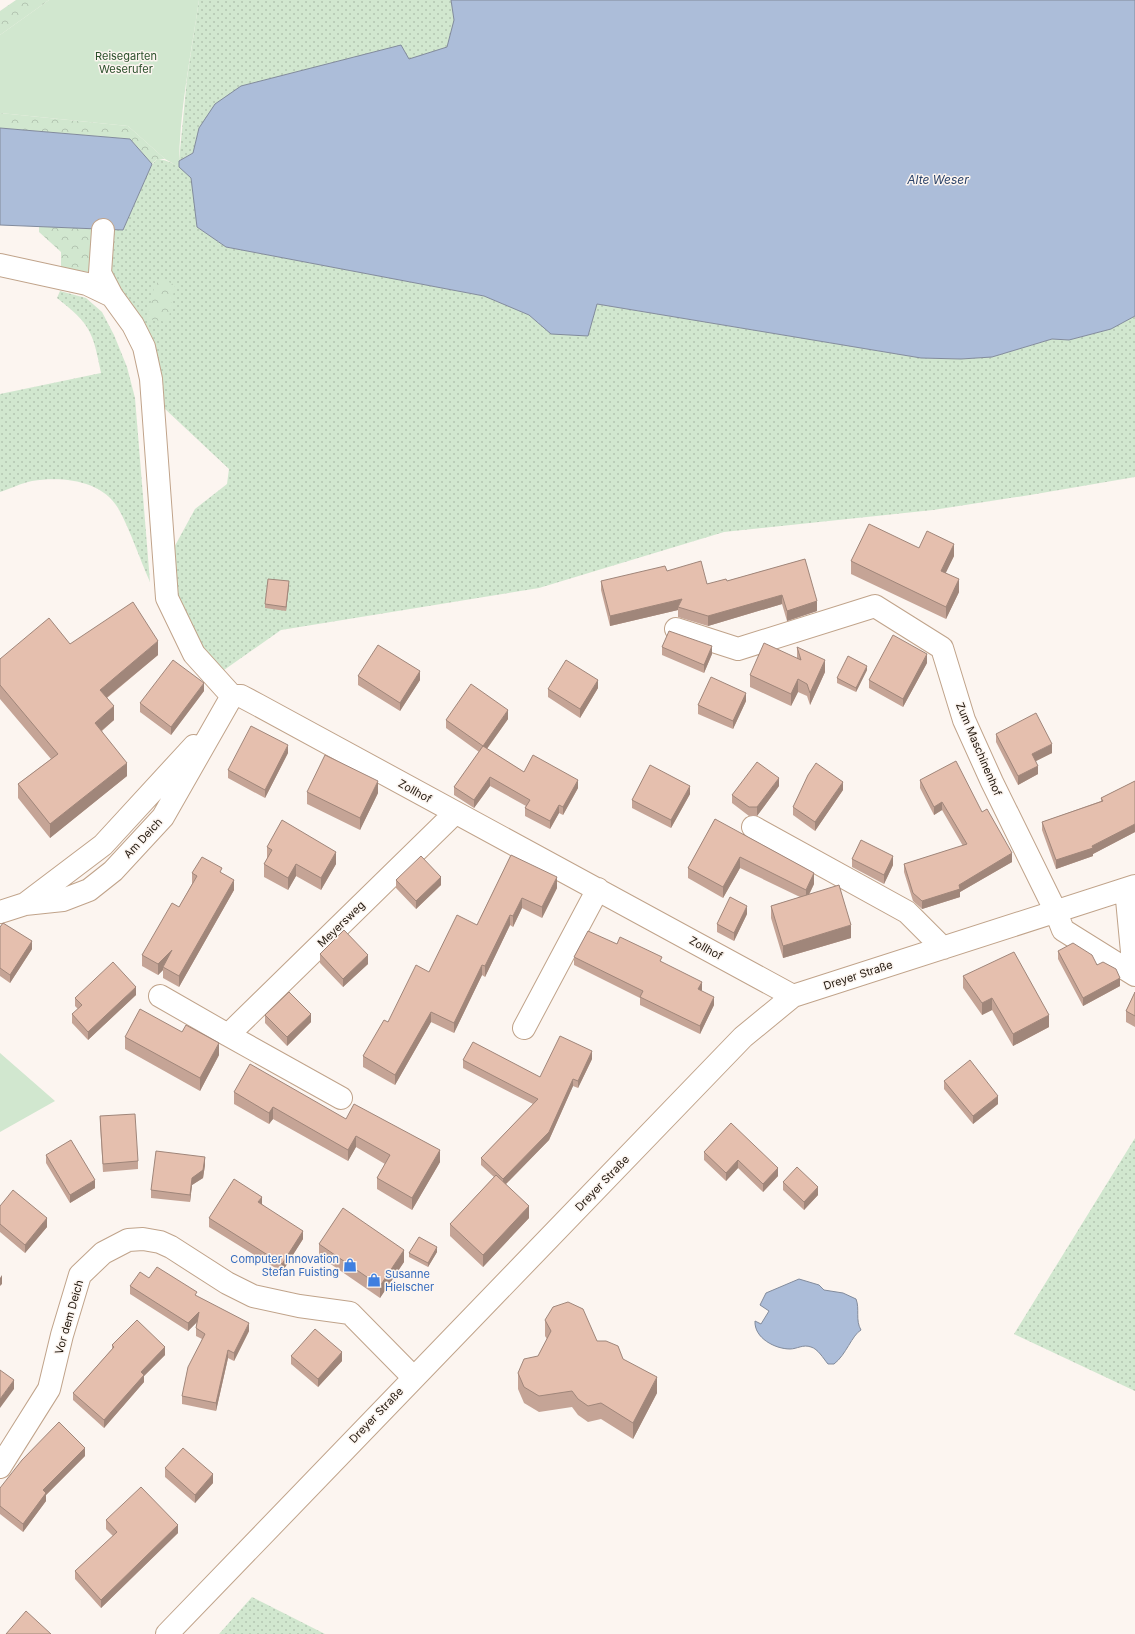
<svg xmlns="http://www.w3.org/2000/svg" width="1135" height="1634" font-family="Inter,sans-serif">
<style>
.grass{fill:url(#grass-dots)}
.forest{fill:url(#forest-crowns)}
.park{fill:#d1e7cf}
.water{fill:#acbdd9;stroke:#828b9c}
.lines{fill:none;stroke-linecap:round;stroke-linejoin:round}
.minor-casing{stroke:#c0a38a;stroke-width:24}
.minor{stroke:#fff;stroke-width:22}
.wall{fill:#c5a496}
.shaded-wall{fill:#a0867a}
.building{fill:#e5bfae;stroke:#a0867a}
.labels{text-anchor:middle;dominant-baseline:central;stroke-width:3;stroke-linejoin:round;paint-order:stroke}
.park-label{font-size:11px;fill:#2a4f2a;stroke:#fcf5f0}
.street-label{font-size:11px;fill:#20160c;stroke:#fcf5f0}
.shop-label{font-size:11px;fill:#366cbe;stroke:#fcf5f0;text-anchor:end}
.water-label{font-size:12px;font-style:italic;fill:#2a4269;stroke:#fcf5f0}
</style>
<defs>
<pattern id="grass-dots" width="8" height="8" patternUnits="userSpaceOnUse"><rect width="8" height="8" fill="#d1e7cf"/><path d="M2 2h.1M6 6h.1" fill="none" stroke="#b3c5b1" stroke-width="1.8" stroke-linecap="round"/></pattern>
<pattern id="forest-crowns" width="20" height="18" patternUnits="userSpaceOnUse"><rect width="20" height="18" fill="#d1e7cf"/><path d="M2 6a3 3 0 1 1 6 0M12 15a3 3 0 1 1 6 0" fill="none" stroke="#b3c5b1"/></pattern>
</defs>
<rect width="100%" height="100%" fill="#fcf5f0"/>
<path class="grass" d="M 199,0 L 451,0 L 455,20 L 447,47 L 199,128 L 193,153 L 179,161 L 187,78 Z
M 157,159 C 166,159 186,168 191,178 C 194,183 196,218 197,227 L 226,247 L 484,296 L 529,315 L 552,334 L 597,304 L 921,358 L 961,359 L 992,357 L 1052,339 L 1069,340 L 1111,329 L 1135,316 L 1135,477 L 1030,495 L 933,510 L 724,532 L 539,588 L 281,630 L 224,670 L 192,636 L 179,605 L 171,553 L 195,509 L 227,484 L 229,469 L 164,408 L 152,354 L 111,273 L 111,230 L 123,230 L 151,166 Z
M 60,291 L 86,298 L 102,312 L 114,335 L 127,367 L 135,398 L 150,582 C 139,558 131,531 118,508 C 102,480 61,476 32,481 C 21,483 10,489 0,492 L 0,394 L 101,373 C 93,331 90,324 57,298 Z
M 1135,1138 L 1135,1391 L 1014,1334 Z
M 252,1597 L 325,1634 L 219,1634 Z"/>
<path class="forest" d="M 16,0 L 49,0 L 0,35 L 0,11 Z
M 0,113 L 128,126 L 165,159 L 157,159 L 152,164 L 130,139 L 0,128 Z
M 39,226 L 96,229 L 97,245 L 88,272 L 61,267 L 61,252 L 39,232 Z
M 160,278 L 175,285 L 168,322 L 147,319 L 154,288 Z"/>
<path class="park" d="M 49,0 L 199,0 C 191,55 179,112 179,167 L 165,159 L 128,126 L 0,113 L 0,35 Z
M 0,1053 L 55,1101 L 0,1132 Z"/>
<path class="water" d="M 451,0 L 1135,0 L 1135,316 L 1111,329 L 1069,340 L 1052,339 L 992,357 L 961,359 L 921,358 L 597,304 L 588,336 L 551,334 L 529,315 L 484,296 L 226,247 L 197,227 L 191,178 L 179,167 L 179,161 L 193,153 L 199,128 L 215,104 L 241,86 L 401,45 L 409,59 L 447,47 L 454,20 Z
M 0,128 L 130,139 L 152,164 L 123,230 L 0,225 Z
M 799,1279 L 819,1285 L 824,1290 L 843,1293 L 856,1299 C 860,1309 855,1320 861,1330 C 852,1335 846,1355 834,1364 L 828,1364 C 823,1358 818,1349 811,1347 C 803,1344 797,1349 790,1349 C 775,1349 754,1338 755,1321 L 761,1324 L 769,1311 L 760,1305 L 766,1293 Z"/>
<g class="lines">
<g class="minor-casing">
<path id="minor" d="M 103,230 L 100,273 L 112,296
M 0,265 L 87,284 L 112,296 L 133,325 L 144,347 L 151,379 L 167,598 L 194,654 L 232,696
M 676,629 L 738,649 L 875,606 L 942,648 L 964,720 L 992,782 L 1056,912 L 1063,930 L 1135,975
M 232,696 L 241,696 L 258,705 L 793,996
M 753,827 L 907,912 L 943,948
M 1126,889 L 1132,952 L 1135,957
M 25,904 L 103,845 L 194,746
M 0,912 L 25,904 L 63,900 L 89,890 L 113,871 L 163,817 L 232,696
M 160,996 L 228,1035 L 455,813
M 524,1028 L 598,889
M 228,1035 L 341,1098
M 0,1467 L 49,1389 L 62,1335 L 80,1275 L 103,1253 L 128,1240 L 143,1239 L 160,1242 L 171,1247 L 227,1283 L 253,1296 L 299,1306 L 350,1313 L 413,1377
M 167,1634 L 743,1037 L 793,996 L 1135,886"/>
</g>
<use href="#minor" class="minor"/>
</g>
<path class="wall" d="M 919,548 L 954,556 L 945,573 L 959,592 L 946,619 L 851,574 L 851,561 Z
M 805,559 L 817,611 L 787,621 L 782,604 L 708,626 L 678,617 L 678,610 L 610,626 L 601,590 L 601,581 L 667,571 L 707,584 L 727,581 Z
M 289,585 L 286,611 L 265,608 L 265,604 Z
M 70,644 L 158,655 L 107,698 L 114,720 L 102,731 L 127,776 L 50,838 L 18,798 L 18,784 L 51,759 L 0,699 L 0,659 Z
M 662,647 L 712,654 L 704,673 L 662,655 Z
M 797,647 L 825,672 L 810,705 L 807,696 L 798,692 L 791,706 L 750,687 L 750,675 L 797,658 Z
M 927,663 L 903,707 L 869,688 L 869,680 Z
M 867,670 L 856,692 L 837,683 L 837,678 Z
M 358,676 L 420,680 L 400,711 L 358,685 Z
M 598,688 L 580,718 L 548,697 L 548,689 Z
M 204,691 L 171,735 L 140,712 L 140,703 Z
M 746,701 L 733,729 L 698,714 L 698,705 Z
M 508,719 L 487,749 L 524,772 L 578,788 L 563,815 L 559,813 L 550,829 L 525,816 L 525,808 L 526,806 L 490,786 L 474,808 L 454,795 L 454,787 L 479,752 L 446,728 L 446,720 Z
M 996,734 L 1052,753 L 1036,761 L 1038,774 L 1018,785 L 996,742 Z
M 288,753 L 265,798 L 228,778 L 228,770 Z
M 920,780 L 982,812 L 1012,862 L 960,892 L 960,897 L 922,909 L 913,901 L 904,872 L 904,864 L 963,846 L 942,810 L 934,815 L 920,788 Z
M 1135,781 L 1135,832 L 1093,854 L 1093,856 L 1056,869 L 1042,830 L 1042,822 L 1101,801 L 1101,798 Z
M 779,786 L 757,816 L 749,816 L 732,803 L 732,795 Z
M 843,790 L 815,831 L 793,815 L 793,807 Z
M 307,792 L 378,793 L 360,830 L 307,804 Z
M 690,794 L 671,828 L 632,808 L 632,800 Z
M 715,819 L 814,884 L 809,895 L 851,938 L 783,958 L 771,918 L 771,906 L 800,897 L 740,868 L 723,898 L 688,878 L 688,868 Z
M 267,847 L 336,864 L 321,890 L 296,876 L 288,890 L 264,877 L 264,864 L 267,859 Z
M 511,855 L 557,888 L 542,918 L 522,908 L 513,927 L 510,925 L 485,977 L 482,975 L 454,1033 L 431,1022 L 395,1085 L 363,1067 L 363,1056 L 388,1022 L 429,972 L 477,925 Z
M 852,859 L 893,865 L 884,884 L 852,867 Z
M 192,873 L 222,873 L 234,890 L 179,987 L 163,978 L 163,970 L 158,975 L 142,966 L 142,955 L 179,907 L 192,884 Z
M 396,880 L 441,885 L 416,909 L 396,888 Z
M 747,914 L 734,941 L 717,932 L 717,924 Z
M 0,927 L 32,949 L 10,983 L 0,976 Z
M 1058,951 L 1097,965 L 1120,986 L 1083,1006 L 1058,959 Z
M 320,954 L 368,964 L 343,987 L 320,963 Z
M 574,957 L 662,962 L 702,990 L 701,991 L 714,1005 L 700,1034 L 640,1005 L 640,998 L 574,965 Z
M 963,976 L 1049,1027 L 1013,1046 L 992,1010 L 982,1015 L 963,988 Z
M 1135,992 L 1135,1027 L 1126,1022 L 1126,1011 Z
M 136,995 L 88,1040 L 72,1023 L 72,1014 L 78,1009 L 75,1006 L 75,998 Z
M 265,1015 L 311,1022 L 287,1046 L 265,1023 Z
M 125,1037 L 219,1055 L 200,1091 L 125,1049 Z
M 592,1059 L 578,1088 L 573,1086 L 549,1140 L 506,1184 L 529,1218 L 483,1267 L 450,1236 L 450,1224 L 494,1177 L 481,1165 L 481,1158 L 533,1104 L 463,1068 L 463,1060 L 540,1077 Z
M 944,1081 L 998,1104 L 973,1124 L 944,1089 Z
M 234,1092 L 346,1119 L 440,1162 L 412,1210 L 377,1189 L 377,1178 L 385,1164 L 356,1147 L 348,1161 L 273,1119 L 269,1124 L 234,1104 Z
M 100,1116 L 138,1161 L 138,1169 L 103,1172 L 100,1124 Z
M 731,1123 L 778,1176 L 763,1192 L 738,1168 L 726,1181 L 704,1160 L 704,1152 Z
M 46,1155 L 95,1188 L 70,1203 L 46,1163 Z
M 205,1165 L 203,1178 L 192,1185 L 190,1202 L 151,1198 L 151,1190 Z
M 783,1182 L 818,1195 L 804,1210 L 783,1190 Z
M 262,1204 L 303,1239 L 282,1272 L 209,1227 L 209,1218 Z
M 0,1206 L 47,1227 L 25,1253 L 0,1232 Z
M 319,1244 L 404,1262 L 380,1298 L 319,1256 Z
M 437,1252 L 428,1267 L 409,1257 L 409,1253 Z
M 149,1278 L 197,1297 L 249,1331 L 234,1361 L 228,1358 L 216,1411 L 182,1404 L 182,1396 L 202,1339 L 196,1336 L 196,1328 L 197,1322 L 188,1331 L 130,1294 L 130,1286 Z
M 545,1320 L 597,1341 L 623,1359 L 657,1393 L 633,1439 L 601,1419 L 588,1422 L 578,1415 L 572,1407 L 539,1412 L 524,1403 L 518,1389 L 518,1373 L 538,1356 L 547,1339 L 545,1336 Z
M 112,1345 L 165,1355 L 144,1376 L 144,1382 L 104,1428 L 73,1400 L 73,1393 L 112,1349 Z
M 291,1356 L 342,1361 L 318,1387 L 291,1364 Z
M 85,1456 L 46,1495 L 46,1501 L 23,1532 L 0,1514 L 0,1488 Z
M 165,1468 L 213,1483 L 195,1503 L 165,1477 Z
M 106,1520 L 178,1533 L 101,1608 L 75,1579 L 75,1571 L 113,1536 L 106,1529 Z"/>
<path class="shaded-wall" d="M 954,544 L 954,556 L 941,583 L 941,571 Z
M 959,579 L 959,592 L 946,619 L 946,607 Z
M 289,581 L 289,585 L 286,611 L 286,607 Z
M 782,595 L 782,604 L 708,626 L 708,616 Z
M 682,599 L 678,607 L 678,610 L 610,626 L 610,616 Z
M 817,601 L 817,611 L 787,621 L 787,611 Z
M 158,641 L 158,655 L 100,703 L 100,690 Z
M 712,646 L 712,654 L 704,673 L 704,665 Z
M 927,654 L 927,663 L 903,707 L 903,699 Z
M 825,660 L 825,672 L 810,705 L 810,693 Z
M 867,666 L 867,670 L 856,692 L 856,688 Z
M 420,671 L 420,680 L 400,711 L 400,703 Z
M 798,679 L 798,692 L 791,706 L 791,694 Z
M 598,680 L 598,688 L 580,718 L 580,709 Z
M 204,683 L 204,691 L 171,735 L 171,727 Z
M 746,693 L 746,701 L 733,729 L 733,721 Z
M 114,706 L 114,720 L 95,736 L 95,723 Z
M 508,710 L 508,719 L 483,754 L 483,746 Z
M 1052,744 L 1052,753 L 1032,763 L 1032,754 Z
M 288,745 L 288,753 L 265,798 L 265,790 Z
M 127,763 L 127,776 L 50,838 L 50,824 Z
M 1038,766 L 1038,774 L 1018,785 L 1018,776 Z
M 490,777 L 490,786 L 474,808 L 474,800 Z
M 779,778 L 779,786 L 757,816 L 757,807 Z
M 578,780 L 578,788 L 563,815 L 563,807 Z
M 378,781 L 378,793 L 360,830 L 360,818 Z
M 843,782 L 843,790 L 815,831 L 815,822 Z
M 690,786 L 690,794 L 671,828 L 671,820 Z
M 942,802 L 942,810 L 934,815 L 934,807 Z
M 559,805 L 559,813 L 550,829 L 550,821 Z
M 1135,824 L 1135,832 L 1093,854 L 1093,856 L 1056,869 L 1056,860 L 1092,846 Z
M 336,852 L 336,864 L 321,890 L 321,878 Z
M 1012,853 L 1012,862 L 960,892 L 960,897 L 922,909 L 922,901 L 959,885 Z
M 893,856 L 893,865 L 884,884 L 884,875 Z
M 740,857 L 740,868 L 723,898 L 723,887 Z
M 296,864 L 296,876 L 288,890 L 288,878 Z
M 814,873 L 814,884 L 806,900 L 806,890 Z
M 441,877 L 441,885 L 416,909 L 416,901 Z
M 557,877 L 557,888 L 542,918 L 542,907 Z
M 234,880 L 234,890 L 179,987 L 179,976 Z
M 522,898 L 522,908 L 513,927 L 513,916 Z
M 747,906 L 747,914 L 734,941 L 734,933 Z
M 510,915 L 510,925 L 485,977 L 485,966 Z
M 851,925 L 851,938 L 783,958 L 783,946 Z
M 32,941 L 32,949 L 10,983 L 10,975 Z
M 172,950 L 163,967 L 163,970 L 158,975 L 158,964 Z
M 368,955 L 368,964 L 343,987 L 343,979 Z
M 482,965 L 482,975 L 454,1033 L 454,1023 Z
M 1120,978 L 1120,986 L 1083,1006 L 1083,998 Z
M 702,982 L 702,990 L 698,997 L 698,989 Z
M 136,987 L 136,995 L 88,1040 L 88,1032 Z
M 714,997 L 714,1005 L 700,1034 L 700,1026 Z
M 992,998 L 992,1010 L 982,1015 L 982,1003 Z
M 431,1012 L 431,1022 L 395,1085 L 395,1075 Z
M 311,1014 L 311,1022 L 287,1046 L 287,1037 Z
M 1049,1015 L 1049,1027 L 1013,1046 L 1013,1034 Z
M 219,1043 L 219,1055 L 200,1091 L 200,1078 Z
M 592,1051 L 592,1059 L 578,1088 L 578,1081 Z
M 573,1079 L 573,1086 L 549,1140 L 503,1187 L 503,1179 Z
M 998,1096 L 998,1104 L 973,1124 L 973,1116 Z
M 273,1107 L 273,1119 L 269,1124 L 269,1113 Z
M 356,1136 L 356,1147 L 348,1161 L 348,1150 Z
M 440,1150 L 440,1162 L 412,1210 L 412,1198 Z
M 205,1157 L 205,1165 L 203,1178 L 192,1185 L 190,1202 L 190,1195 L 192,1178 Z
M 738,1160 L 738,1168 L 726,1181 L 726,1173 Z
M 778,1168 L 778,1176 L 763,1192 L 763,1184 Z
M 95,1180 L 95,1188 L 70,1203 L 70,1195 Z
M 818,1187 L 818,1195 L 804,1210 L 804,1202 Z
M 262,1197 L 262,1206 L 258,1202 Z
M 529,1206 L 529,1218 L 483,1267 L 483,1255 Z
M 47,1218 L 47,1227 L 25,1253 L 25,1245 Z
M 303,1231 L 303,1239 L 282,1272 L 282,1264 Z
M 437,1247 L 437,1252 L 428,1267 L 428,1263 Z
M 404,1250 L 404,1262 L 380,1298 L 380,1286 Z
M 2,1275 L 2,1284 L 0,1286 L 0,1278 Z
M 199,1312 L 199,1320 L 188,1331 L 188,1323 Z
M 249,1323 L 249,1331 L 234,1361 L 234,1353 Z
M 165,1347 L 165,1355 L 144,1376 L 144,1382 L 104,1428 L 104,1420 L 141,1372 Z
M 228,1350 L 228,1358 L 216,1411 L 216,1403 Z
M 342,1352 L 342,1361 L 318,1387 L 318,1379 Z
M 657,1377 L 657,1393 L 633,1439 L 633,1423 Z
M 14,1380 L 14,1389 L 0,1408 L 0,1399 Z
M 85,1448 L 85,1456 L 46,1495 L 46,1501 L 23,1532 L 23,1524 L 43,1490 Z
M 213,1474 L 213,1483 L 195,1503 L 195,1495 Z
M 178,1525 L 178,1533 L 101,1608 L 101,1600 Z"/>
<path class="building" d="M 869,524 L 919,548 L 927,531 L 954,544 L 941,571 L 959,579 L 946,607 L 851,561 Z
M 805,559 L 817,601 L 787,611 L 782,595 L 708,616 L 678,607 L 682,599 L 610,616 L 601,581 L 665,566 L 667,571 L 701,561 L 707,584 L 726,579 L 727,581 Z
M 268,579 L 289,581 L 286,607 L 265,604 Z
M 133,602 L 158,641 L 100,690 L 114,706 L 95,723 L 127,763 L 50,824 L 18,784 L 58,754 L 0,685 L 0,659 L 49,618 L 70,644 Z
M 669,631 L 712,646 L 704,665 L 662,647 Z
M 893,635 L 927,654 L 903,699 L 869,680 Z
M 764,643 L 801,660 L 797,647 L 825,660 L 810,693 L 807,684 L 798,679 L 791,694 L 750,675 Z
M 378,645 L 420,671 L 400,703 L 358,676 Z
M 848,656 L 867,666 L 856,688 L 837,678 Z
M 173,660 L 204,683 L 171,727 L 140,703 Z
M 566,660 L 598,680 L 580,709 L 548,689 Z
M 711,677 L 746,693 L 733,721 L 698,705 Z
M 471,684 L 508,710 L 483,746 L 446,720 Z
M 1036,713 L 1052,744 L 1032,754 L 1038,766 L 1018,776 L 996,734 Z
M 251,726 L 288,745 L 265,790 L 228,770 Z
M 483,746 L 524,772 L 533,755 L 578,780 L 563,807 L 559,805 L 550,821 L 525,808 L 530,800 L 490,777 L 474,800 L 454,787 Z
M 325,755 L 378,781 L 360,818 L 307,792 Z
M 956,761 L 982,812 L 987,809 L 1012,853 L 959,885 L 960,889 L 922,901 L 913,893 L 904,864 L 967,844 L 942,802 L 934,807 L 920,780 Z
M 757,762 L 779,778 L 757,807 L 749,807 L 732,795 Z
M 816,763 L 843,782 L 815,822 L 793,807 L 808,775 Z
M 650,765 L 690,786 L 671,820 L 632,800 Z
M 1135,781 L 1135,824 L 1092,846 L 1093,848 L 1056,860 L 1042,822 L 1103,801 L 1101,798 Z
M 715,819 L 814,873 L 806,890 L 740,857 L 723,887 L 688,868 Z
M 282,820 L 336,852 L 321,878 L 296,864 L 288,878 L 264,864 L 272,850 L 267,847 Z
M 861,840 L 893,856 L 884,875 L 852,859 Z
M 511,855 L 557,877 L 542,907 L 522,898 L 513,916 L 510,915 L 485,966 L 482,965 L 454,1023 L 431,1012 L 395,1075 L 363,1056 L 384,1020 L 388,1022 L 416,965 L 429,972 L 457,915 L 477,925 Z
M 421,856 L 441,877 L 416,901 L 396,880 Z
M 202,857 L 222,868 L 220,872 L 234,880 L 179,976 L 163,967 L 172,950 L 158,964 L 142,955 L 172,903 L 179,907 L 197,876 L 192,873 Z
M 839,885 L 851,925 L 783,946 L 771,906 Z
M 730,897 L 747,906 L 734,933 L 717,924 Z
M 3,923 L 32,941 L 10,975 L 0,968 L 0,927 Z
M 344,930 L 368,955 L 343,979 L 320,954 Z
M 588,931 L 617,944 L 620,937 L 662,957 L 660,961 L 702,982 L 698,989 L 714,997 L 700,1026 L 640,997 L 643,991 L 574,957 Z
M 1073,943 L 1092,955 L 1097,965 L 1103,962 L 1116,969 L 1120,978 L 1083,998 L 1058,951 Z
M 1014,952 L 1049,1015 L 1013,1034 L 992,998 L 982,1003 L 963,976 Z
M 113,962 L 136,987 L 88,1032 L 72,1014 L 82,1005 L 75,998 Z
M 289,992 L 311,1014 L 287,1037 L 265,1015 Z
M 1135,992 L 1135,1016 L 1126,1011 Z
M 140,1009 L 182,1032 L 186,1025 L 219,1043 L 200,1078 L 125,1037 Z
M 560,1036 L 592,1051 L 578,1081 L 573,1079 L 549,1132 L 503,1179 L 481,1158 L 538,1099 L 463,1060 L 473,1042 L 540,1077 Z
M 970,1060 L 998,1096 L 973,1116 L 944,1081 Z
M 250,1064 L 346,1119 L 354,1104 L 440,1150 L 412,1198 L 377,1178 L 390,1155 L 356,1136 L 348,1150 L 273,1107 L 269,1113 L 234,1092 Z
M 135,1114 L 138,1161 L 103,1164 L 100,1116 Z
M 731,1123 L 778,1168 L 763,1184 L 738,1160 L 726,1173 L 704,1152 Z
M 71,1140 L 95,1180 L 70,1195 L 46,1155 Z
M 156,1151 L 205,1157 L 203,1170 L 192,1178 L 190,1195 L 151,1190 Z
M 797,1167 L 818,1187 L 804,1202 L 783,1182 Z
M 496,1175 L 529,1206 L 483,1255 L 450,1224 Z
M 234,1179 L 262,1197 L 258,1202 L 303,1231 L 282,1264 L 209,1218 Z
M 13,1190 L 47,1218 L 25,1245 L 0,1224 L 0,1206 Z
M 343,1208 L 404,1250 L 380,1286 L 319,1244 Z
M 419,1237 L 437,1247 L 428,1263 L 409,1253 Z
M 157,1267 L 197,1292 L 195,1295 L 249,1323 L 234,1353 L 228,1350 L 216,1403 L 182,1396 L 188,1367 L 205,1334 L 196,1328 L 199,1312 L 188,1323 L 130,1286 L 140,1272 L 149,1278 Z
M 568,1302 L 583,1309 L 597,1341 L 606,1341 L 618,1346 L 623,1359 L 657,1377 L 633,1423 L 601,1403 L 588,1406 L 578,1399 L 572,1391 L 539,1396 L 524,1387 L 518,1373 L 524,1359 L 538,1356 L 551,1331 L 545,1320 L 553,1307 Z
M 137,1320 L 165,1347 L 141,1372 L 144,1375 L 104,1420 L 73,1393 L 114,1347 L 112,1345 Z
M 315,1329 L 342,1352 L 318,1379 L 291,1356 Z
M 0,1370 L 14,1380 L 0,1399 Z
M 59,1422 L 85,1448 L 43,1490 L 46,1493 L 23,1524 L 0,1506 L 0,1488 L 22,1460 Z
M 183,1448 L 213,1474 L 195,1495 L 165,1468 Z
M 141,1487 L 178,1525 L 101,1600 L 75,1571 L 117,1532 L 106,1520 Z
M 26,1611 L 51,1634 L 6,1634 Z"/>
<defs>
<g id="shop-bare" transform="scale(1.08)"><path d="M-5-2.5h2.3a2.7 3.5 0 0 1 5.4 0H5L5.5 6h-11ZM-1.5-2.5h3a1.5 2.3 0 0 0-3 0Z" fill="#3f7fe0" stroke="#fcf5f0" stroke-width="2.5" paint-order="stroke"/></g>
</defs>
<g fill-rule="evenodd">
<use href="#shop-bare" x="350" y="1265"/>
<use href="#shop-bare" x="374" y="1280"/>
</g>
<g class="labels">
<g class="park-label">
<text x="126" y="56">Reisegarten<tspan x="126" dy="13">Weserufer</tspan></text>
</g>
<g class="street-label">
<text transform="translate(979 749) rotate(67)">Zum Maschinenhof</text>
<text transform="translate(415 791) rotate(29)">Zollhof</text>
<text transform="translate(143 838) rotate(-47)">Am Deich</text>
<text transform="translate(341 924) rotate(-44)">Meyersweg</text>
<text transform="translate(706 948) rotate(29)">Zollhof</text>
<text transform="translate(858 975) rotate(-18)">Dreyer Straße</text>
<text transform="translate(602 1183) rotate(-46)">Dreyer Straße</text>
<text transform="translate(69 1317) rotate(-74)">Vor dem Deich</text>
<text transform="translate(376 1415) rotate(-46)">Dreyer Straße</text>
</g>
<g class="shop-label">
<text x="339" y="1259">Computer Innovation<tspan x="339" dy="13">Stefan Fuisting</tspan></text>
<text x="385" y="1274" text-anchor="start">Susanne<tspan x="385" dy="13">Hielscher</tspan></text>
</g>
<g class="water-label">
<text x="938" y="179">Alte Weser</text>
</g>
</g>
</svg>
